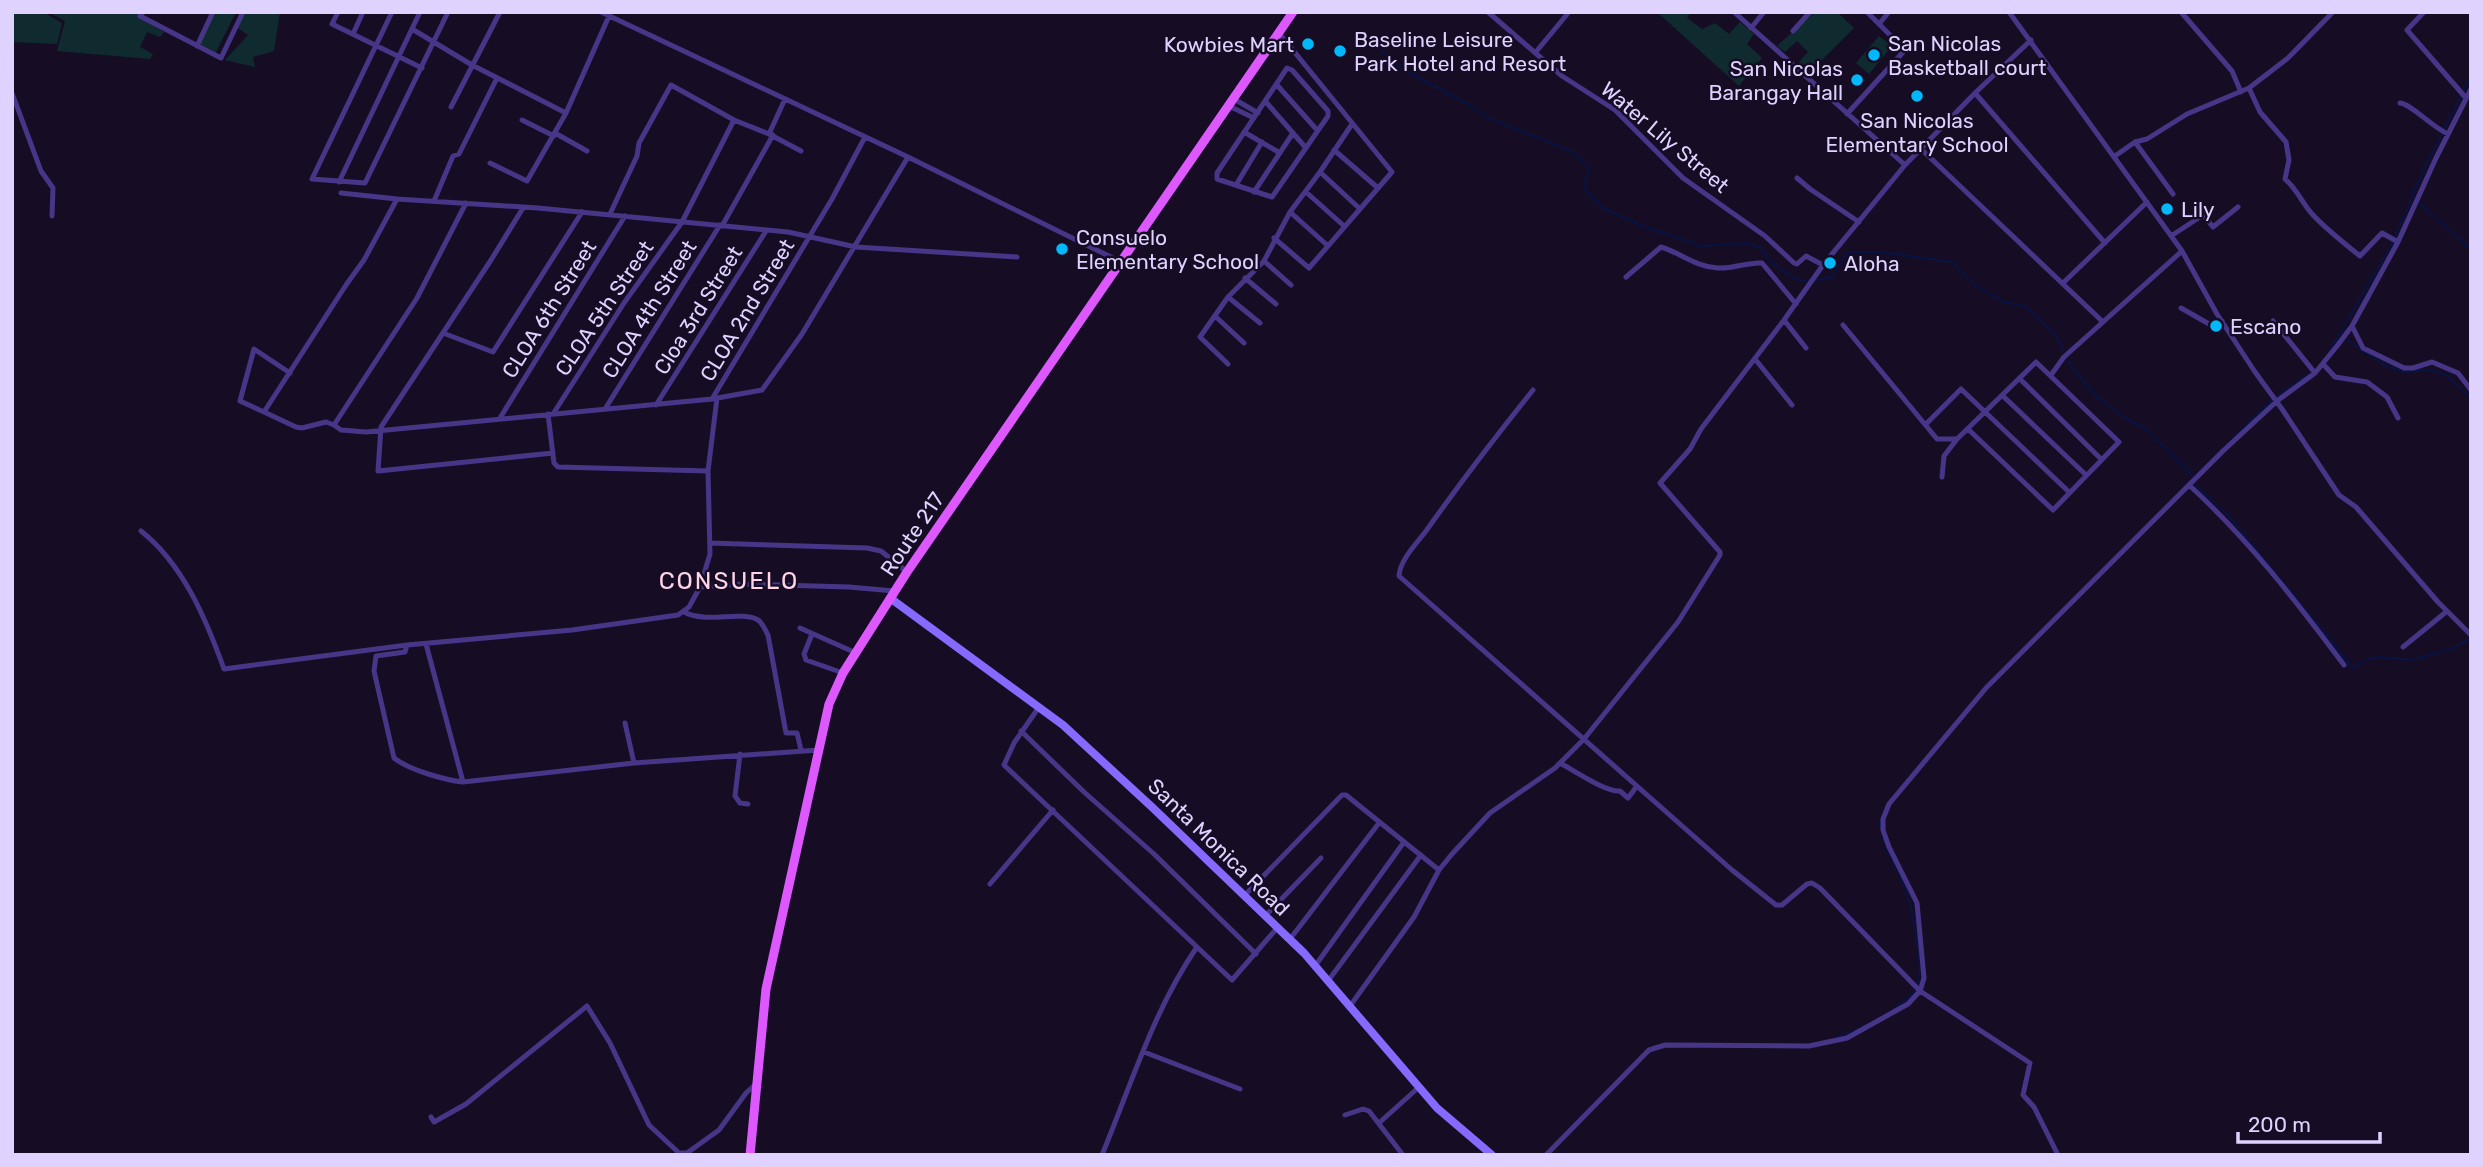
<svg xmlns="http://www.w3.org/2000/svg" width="2483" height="1167" font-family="Rubik,sans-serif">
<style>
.green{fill:#102b30}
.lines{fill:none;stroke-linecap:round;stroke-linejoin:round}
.stream{stroke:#071344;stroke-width:2}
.street{stroke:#473687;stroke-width:5}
.secondary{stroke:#8669ff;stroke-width:8}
.primary{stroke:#dd59ff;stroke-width:9}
.poi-dot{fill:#00b9fd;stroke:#160d25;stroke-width:2.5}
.labels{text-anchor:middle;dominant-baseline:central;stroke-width:5;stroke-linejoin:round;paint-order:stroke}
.poi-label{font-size:21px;fill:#dfd2ff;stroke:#160d25;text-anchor:start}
.street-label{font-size:21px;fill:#dfd2ff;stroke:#160d25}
.quarter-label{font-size:24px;letter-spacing:2px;fill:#ffd4e8;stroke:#160d25}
</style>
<rect width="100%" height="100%" fill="#160d25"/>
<path class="green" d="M 12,12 L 43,12 L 62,23 L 57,44 L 12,42 Z
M 48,12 L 140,12 L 138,16 L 164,32 L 160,37 L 147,32 L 140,47 L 153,54 L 150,59 L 57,51 L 65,21 Z
M 211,12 L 236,12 L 216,52 L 197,43 Z
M 240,12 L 280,12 L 274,51 L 253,57 L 255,67 L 225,60 L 248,35 L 235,26 Z
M 1657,12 L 1691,12 L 1687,18 L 1702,29 L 1715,23 L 1729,34 L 1740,22 L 1754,34 L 1747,44 L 1762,58 L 1739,86 Z
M 1815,12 L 1837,12 L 1854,28 L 1808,74 L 1798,63 L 1808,52 L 1797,41 L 1785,52 L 1777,46 Z
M 1879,36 L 1892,46 L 1869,74 L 1856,63 Z"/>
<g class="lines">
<path class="stream" d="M 1373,44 L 1404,70 L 1466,103 L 1491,119 L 1571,151 L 1589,167 L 1584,188 L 1601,207 L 1642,226 L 1702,246 L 1746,243 L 1760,248 L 1774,265 L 1800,281 L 1809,280
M 2463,91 L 2471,77
M 2444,129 L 2461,96
M 2418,202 L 2471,249
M 2395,237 L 2426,164 L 2442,134
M 1815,280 L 1831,278 L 1847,252 L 1880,252 L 1952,262 L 1975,285 L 2005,302 L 2025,306 L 2056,335 L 2064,352
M 2344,338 L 2381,363 L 2402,372 L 2432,370 L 2446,375 L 2471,398
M 2331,349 L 2393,242
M 2067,357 L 2072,368 L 2097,397 L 2125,418 L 2147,429 L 2194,477
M 2276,397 L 2312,372
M 2211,460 L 2272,400
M 2194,484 L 2227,514 L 2353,668 L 2368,659 L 2380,657 L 2412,660 L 2451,649 L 2471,638
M 1881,829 L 1879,823 L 1881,818
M 1835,1038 C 1857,1030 1908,1008 1917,986 C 1923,972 1918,953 1916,938 C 1914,921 1911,900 1904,885 C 1897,868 1887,853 1882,835"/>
<path class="street" d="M 143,12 L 140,16 L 221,58 L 243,12
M 338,12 L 332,24 L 422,68
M 392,12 L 312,179 L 365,183 L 448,12
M 601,12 L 908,157 L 1121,262
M 1488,12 L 1562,76 L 1615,110 L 1683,178 L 1765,236 L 1794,263 L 1797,264 L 1806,256 L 1823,265
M 1734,12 L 1905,165
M 2009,12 L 2182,251 L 2217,314 L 2255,372 L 2282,409 L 2339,495 L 2356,507 L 2438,602 L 2471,635
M 2181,12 L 2232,71 L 2241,92
M 2424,12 L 2407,30 L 2466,98
M 1879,24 L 1889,12
M 1751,28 L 1764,12
M 412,29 L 472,65 L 566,113 L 527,181 L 490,163
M 1793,31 L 1810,12
M 353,34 L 363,12
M 197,46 L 213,12
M 1535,53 L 1569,12
M 1287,68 L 1292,70 L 1328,111 L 1328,116 L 1272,197 L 1217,179 L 1217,173 Z
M 1277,85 L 1317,130
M 2249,88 L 2260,112 L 2286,142 L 2289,160 L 2285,179 C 2297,189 2302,203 2313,215 C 2327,230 2344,243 2360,256 L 2382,233 L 2398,242
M 12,93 L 41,171 L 53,188 L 52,216
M 1975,93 L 2105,243
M 785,99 L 769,134 L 801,151
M 1234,99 L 1258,113
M 1266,102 L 1306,148
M 2400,103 C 2411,104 2432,127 2448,134
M 1229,106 L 1254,118
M 451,107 L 500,12
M 566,113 L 609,16
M 1847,114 L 1905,50 L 1867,12
M 522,120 L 554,136
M 1244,132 L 1280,153
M 555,133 L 587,151
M 2135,142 L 2173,194
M 1920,148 L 2103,322
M 1334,150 L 1378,188
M 2115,156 L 2135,142 L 2147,139 L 2187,114 L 2249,88 L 2288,58 L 2333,12
M 1320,172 L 1359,208
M 1797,178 L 1810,189 L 1859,222
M 339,182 L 420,12
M 1236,185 L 1262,142
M 1254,192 L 1293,133
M 1306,192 L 1344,226
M 341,193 L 397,199 L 538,208 L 788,232 L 856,247 L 1017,257
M 397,199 L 364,260 L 346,285 L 264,412 L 296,427 L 302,428 L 326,422 L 334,425 L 341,430 L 366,432 L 712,399 L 762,390 L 802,334 L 908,157
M 434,201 L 453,156 L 459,154 L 497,78
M 523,208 L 491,260 L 381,427 L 378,471 L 553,453
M 1290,212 L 1327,245
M 610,214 L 637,156 L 639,143 L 671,85 L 734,120 L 769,134
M 722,226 L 773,135
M 2171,236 L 2203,215 L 2213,227 L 2238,207
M 1274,238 L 1309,268 L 1392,172 L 1279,33
M 1264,261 L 1291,285
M 1626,277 L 1661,247 C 1681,253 1696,267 1718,268 C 1733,269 1747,262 1762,263 L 1796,304
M 1245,278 L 1276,304
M 2063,283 L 2147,202
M 1228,297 L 1260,323
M 2181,308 L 2216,328 L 2222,321
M 1215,316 L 1244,343
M 1784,320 L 1806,348
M 2273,321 L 2315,373
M 1843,325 L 1937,439 L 1957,439
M 2352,326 L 2363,348 L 2404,368 L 2413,368 L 2432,362 L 2458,373 L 2471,390
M 443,333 L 493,352 L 582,212
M 1755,359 L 1792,405
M 1228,364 L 1200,337 L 1228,297 L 1264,261 L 1290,212 L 1320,172 L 1352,124
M 2323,364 L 2335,377 L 2367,382 L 2387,397 L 2398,418
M 2051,375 L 2064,357 L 2182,251
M 2020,379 L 2101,459
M 1533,390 C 1496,436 1460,483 1426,531 C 1416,544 1400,560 1399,576 L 1732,870 L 1776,905 L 1782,905 L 1807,884 L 1812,883 L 1820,888 L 1920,991 L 2030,1063 L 2023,1095 L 2034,1107 L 2058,1155
M 2003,396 L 2086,475
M 712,399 L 832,199 L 865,137
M 656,405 L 766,231
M 605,409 L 720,225
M 264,412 L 240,401 L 254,349 L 290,373
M 548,414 L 554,463 L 558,467 L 708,471
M 553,414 L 624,303 L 682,222 L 734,120
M 500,418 L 625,216
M 1926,424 L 1961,389 L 2069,492
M 334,425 L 417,298 L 466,203
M 1942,477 L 1944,456 L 1957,439 L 2036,362 L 2119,442 L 2053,510 L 1969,430
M 2189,485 C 2248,539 2296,601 2344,665
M 141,531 C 183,564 206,619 224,669 L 407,645 L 572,630 L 678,615 L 689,607 L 700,587 L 710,554 L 708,471 L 717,398
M 710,543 L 867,548 L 881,551 L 907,572
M 700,587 L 743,584 L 849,587 L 894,591
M 684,612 C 706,624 741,610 758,620 C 763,623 765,630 768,635 L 786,733 L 797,733 L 801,750
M 800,628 L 856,653
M 812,634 L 804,654 L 806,660 L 843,673
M 426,644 L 463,782
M 407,645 L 405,652 L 376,656 L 374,671 L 394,758 C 409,770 445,780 463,782 L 634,763 L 819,750
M 2403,647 L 2446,612
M 1039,707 L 1014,743 L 1004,765 L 1232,980 L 1278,927
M 625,723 L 634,763
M 1021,731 L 1084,792 L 1154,854 L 1256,954
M 740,754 L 735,796 L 740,803 L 748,804
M 1560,763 C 1575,771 1605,792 1620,791 L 1628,798 L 1637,786
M 990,884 L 1053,810
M 1245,895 L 1342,795 L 1346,795 L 1439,870
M 1266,915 L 1321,858
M 1290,939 L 1379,823
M 1315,966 L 1404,842
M 1328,981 L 1421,855
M 1350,1006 L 1414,917 L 1439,870 L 1452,854 L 1490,813 L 1555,768 L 1584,739 L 1678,622 L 1720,555 L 1720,552 L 1660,483 L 1690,449 L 1701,429 L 1784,320 L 1823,265 L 1905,165 L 1975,93 L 2031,40
M 1144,1052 L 1240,1089
M 1345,1115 L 1363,1109 L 1369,1111 L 1403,1155
M 431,1117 L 434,1122 L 466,1104 L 587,1006 L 610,1043 L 649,1125 L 679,1153 L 687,1153 L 719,1130 L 746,1093 L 757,1083
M 1379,1123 L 1419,1087
M 1102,1155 C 1131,1085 1154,1009 1197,947
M 1546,1155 L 1649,1050 L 1665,1045 L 1809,1046 L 1847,1038 L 1908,1004 L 1920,991 L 1924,978 L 1917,903 L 1889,847 L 1883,830 L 1883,819 L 1889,804 L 1986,688 L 2223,451 L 2277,401 L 2315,373 L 2337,346 L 2352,326 L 2398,242 L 2436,158 L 2471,89"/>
<path class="secondary" d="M 890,598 L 1063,725 L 1153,808 L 1304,953 L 1437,1108 L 1492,1155"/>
<path class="primary" d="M 750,1155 L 766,989 L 829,704 L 843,673 L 907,572 L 1293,12"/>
</g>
<g class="poi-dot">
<circle cx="1308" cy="44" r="7"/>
<circle cx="1340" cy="51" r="7"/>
<circle cx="1874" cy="55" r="7"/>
<circle cx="1857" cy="80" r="7"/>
<circle cx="1917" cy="96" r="7"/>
<circle cx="2167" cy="209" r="7"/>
<circle cx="1062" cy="249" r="7"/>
<circle cx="1830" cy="263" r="7"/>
<circle cx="2216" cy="326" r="7"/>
</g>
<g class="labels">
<g class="poi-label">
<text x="1354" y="39">Baseline Leisure<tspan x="1354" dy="24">Park Hotel and Resort</tspan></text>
<text x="1888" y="43">San Nicolas<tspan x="1888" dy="24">Basketball court</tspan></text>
<text x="1294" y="44" text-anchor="end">Kowbies Mart</text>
<text x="1843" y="68" text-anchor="end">San Nicolas<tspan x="1843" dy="24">Barangay Hall</tspan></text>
<text x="1917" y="120" text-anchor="middle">San Nicolas<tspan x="1917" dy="24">Elementary School</tspan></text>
<text x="2181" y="209">Lily</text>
<text x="1076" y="237">Consuelo<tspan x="1076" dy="24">Elementary School</tspan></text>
<text x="1844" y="263">Aloha</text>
<text x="2230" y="326">Escano</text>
</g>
<g class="street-label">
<text transform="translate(1665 137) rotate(40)">Water Lily Street</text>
<text transform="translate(604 308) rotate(-56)">CLOA 5th Street</text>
<text transform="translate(549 309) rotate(-58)">CLOA 6th Street</text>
<text transform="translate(649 309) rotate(-58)">CLOA 4th Street</text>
<text transform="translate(698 310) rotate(-58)">Cloa 3rd Street</text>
<text transform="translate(747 310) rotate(-59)">CLOA 2nd Street</text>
<text transform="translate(912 534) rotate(-56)">Route 217</text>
<text transform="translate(1219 847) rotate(44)">Santa Monica Road</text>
</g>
<g class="quarter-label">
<text x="729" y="581">CONSUELO</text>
</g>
</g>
<rect width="2483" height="1167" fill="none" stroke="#dfd2ff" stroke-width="28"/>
<path d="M2238 1132v10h142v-10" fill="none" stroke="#dfd2ff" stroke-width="3.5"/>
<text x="2248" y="1132" font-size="21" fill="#dfd2ff" stroke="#160d25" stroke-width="5" paint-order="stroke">200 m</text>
</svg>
